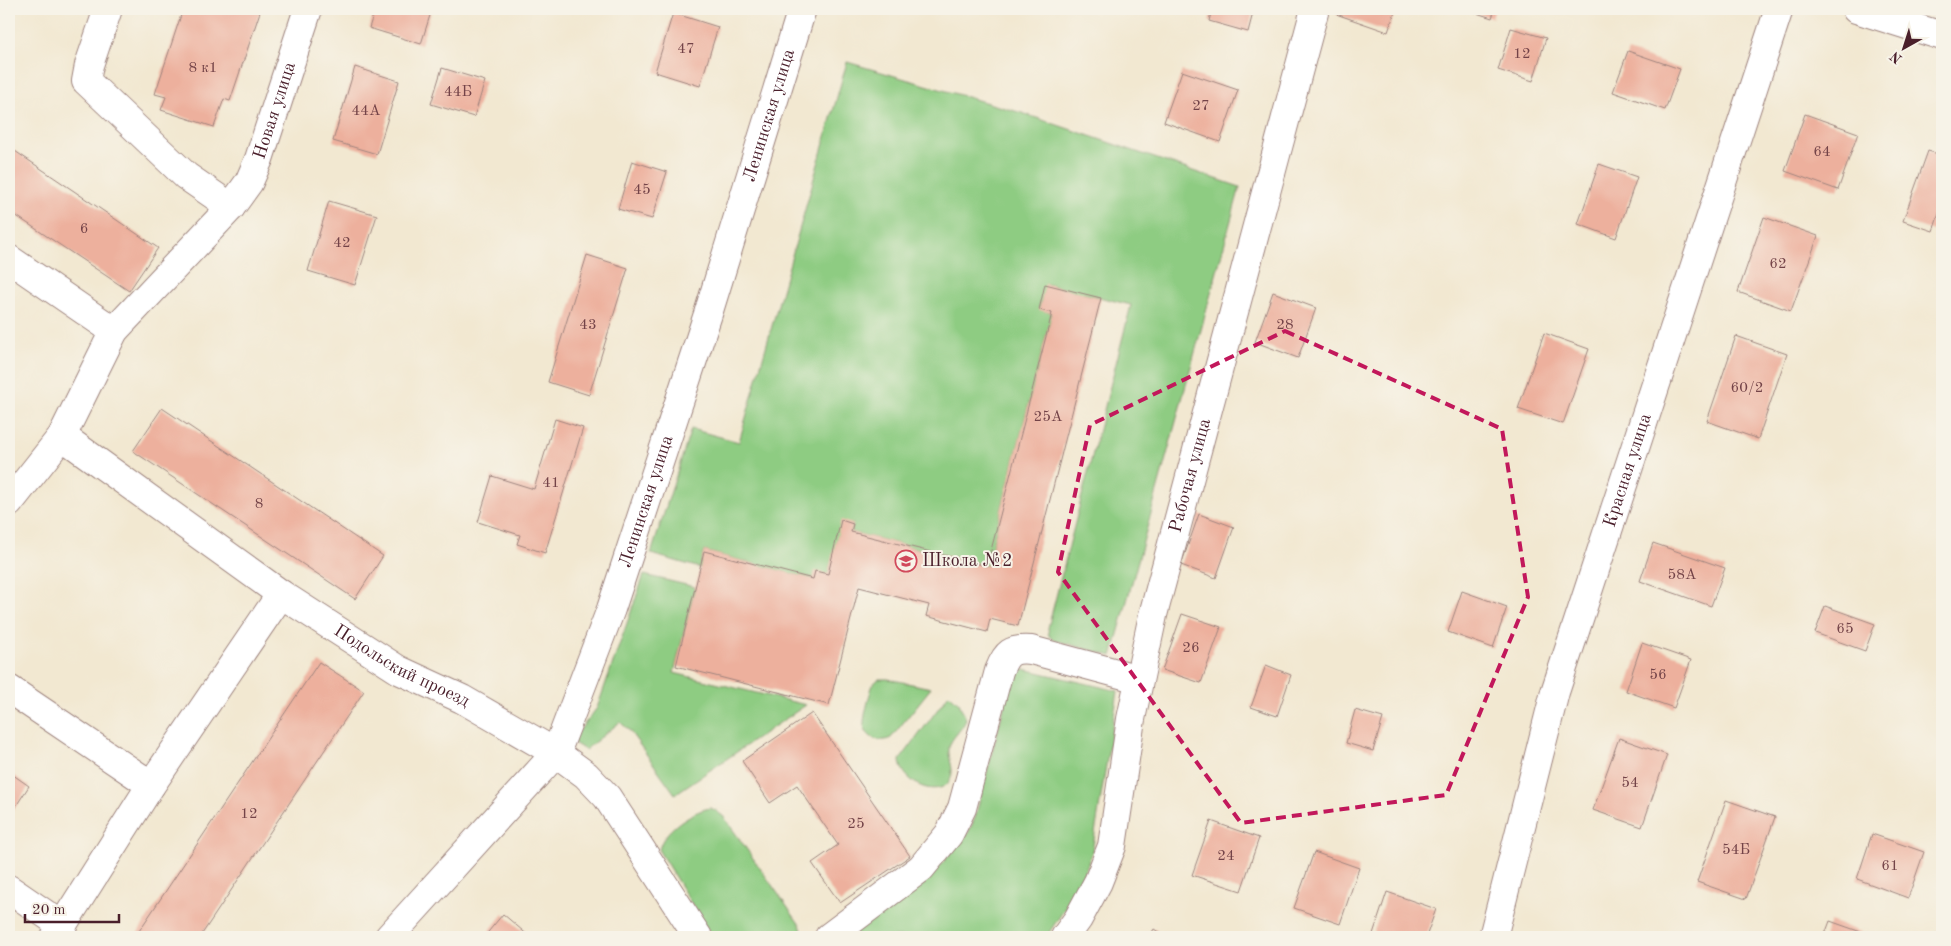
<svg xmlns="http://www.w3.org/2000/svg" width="1951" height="946" font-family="'Old Standard TT',serif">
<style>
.green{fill:#8ecc82;stroke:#6c7656}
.building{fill:#edb09d}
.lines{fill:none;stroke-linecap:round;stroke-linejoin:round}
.minor-casing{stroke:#9e847e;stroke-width:30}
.major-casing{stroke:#9e847e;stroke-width:30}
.minor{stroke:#fff;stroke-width:28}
.major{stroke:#fff;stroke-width:28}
.marked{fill:none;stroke:#c2185b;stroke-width:4;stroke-dasharray:10 6;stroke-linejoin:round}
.labels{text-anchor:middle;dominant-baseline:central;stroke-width:4;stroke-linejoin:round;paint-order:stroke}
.number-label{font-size:15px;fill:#734348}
.street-label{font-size:18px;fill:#4a1f2b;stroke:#f7f3e8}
.poi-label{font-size:18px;fill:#4a1f2b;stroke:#f7f3e8;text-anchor:start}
</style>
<rect width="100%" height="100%" fill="#f7f3e8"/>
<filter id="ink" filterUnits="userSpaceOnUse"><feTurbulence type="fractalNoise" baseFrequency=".02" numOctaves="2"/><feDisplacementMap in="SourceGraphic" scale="10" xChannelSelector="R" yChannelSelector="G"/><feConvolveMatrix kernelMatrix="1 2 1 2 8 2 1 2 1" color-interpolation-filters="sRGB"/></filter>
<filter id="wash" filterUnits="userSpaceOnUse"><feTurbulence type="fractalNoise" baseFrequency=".0096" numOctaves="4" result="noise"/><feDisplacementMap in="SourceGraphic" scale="20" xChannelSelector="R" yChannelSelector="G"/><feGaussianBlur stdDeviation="1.12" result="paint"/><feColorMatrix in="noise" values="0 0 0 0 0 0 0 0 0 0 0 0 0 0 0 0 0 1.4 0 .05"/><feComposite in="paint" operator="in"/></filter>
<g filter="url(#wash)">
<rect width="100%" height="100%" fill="#f2e8d1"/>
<path class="green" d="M 847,62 L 1022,113 L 1240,187 L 1112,656 L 1058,641 L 1049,636 L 1048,628 L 1131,305 L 1046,284 L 1039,309 L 1052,313 L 987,566 L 851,532 L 853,524 L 842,521 L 828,574 L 813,579 L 704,551 L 700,568 L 651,554 L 691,429 L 739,442 Z
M 644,575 L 695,587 L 674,673 L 806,705 L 675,794 L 629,730 L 620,722 L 585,750 L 574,743 L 575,736 L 597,708 Z
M 1024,669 L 1118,691 L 1092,852 C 1082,884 1064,910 1046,937 L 847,937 L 927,881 L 968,833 L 975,818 L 1010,684 L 1015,674 Z
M 879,679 L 888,679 L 931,688 L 891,738 C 879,744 865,737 864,724 C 863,720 871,688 873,685 C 875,682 876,681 879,679 Z
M 949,694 L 959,703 L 966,719 C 963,730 950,738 949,748 C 948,756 952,764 952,771 C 952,793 926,792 914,782 C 907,777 900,769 900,760 Z
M 710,808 L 715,810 L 724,817 L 800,925 L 802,930 L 802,937 L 712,937 L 659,851 C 661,831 692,811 710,808 Z"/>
<g id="blocks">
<path class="building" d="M 183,9 L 261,9 L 230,101 L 224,99 L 214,127 L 161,110 L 166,97 L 155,94 Z
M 375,9 L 432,9 L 421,44 L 369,28 Z
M 1212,9 L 1254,9 L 1248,32 L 1209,21 Z
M 1338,9 L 1396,9 L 1388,32 L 1336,14 Z
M 1464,9 L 1495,9 L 1492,18 Z
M 673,13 L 718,27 L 700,86 L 655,72 Z
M 1511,28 L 1546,38 L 1533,81 L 1498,70 Z
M 1628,51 L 1680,69 L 1665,110 L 1613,92 Z
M 355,67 L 399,81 L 377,154 L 333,141 Z
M 442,68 L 485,81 L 474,117 L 431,104 Z
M 1182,71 L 1238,90 L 1220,142 L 1164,122 Z
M 1805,114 L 1858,133 L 1838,190 L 1785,171 Z
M 9,147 L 158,248 L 129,291 L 9,211 Z
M 1928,151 L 1942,155 L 1942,205 L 1933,231 L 1903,221 Z
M 632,161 L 667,172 L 652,219 L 618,209 Z
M 1599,164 L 1637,177 L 1616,238 L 1578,224 Z
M 329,201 L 377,215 L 355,285 L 308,271 Z
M 1764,217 L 1818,236 L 1791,311 L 1738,292 Z
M 587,255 L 628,268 L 589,395 L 548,382 Z
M 1045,284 L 1101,298 L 1018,626 L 990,619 L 987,632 L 926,616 L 929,605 L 859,587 L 829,705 L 676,666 L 704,551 L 813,579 L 815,571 L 828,574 L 841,520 L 853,524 L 851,532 L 987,566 L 1052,313 L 1039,310 Z
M 1273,292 L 1316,308 L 1298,358 L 1255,342 Z
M 1544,333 L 1589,349 L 1563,424 L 1518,409 Z
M 1736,336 L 1787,354 L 1758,439 L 1707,421 Z
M 162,408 L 383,556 L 355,599 L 133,451 Z
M 555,419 L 583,428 L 545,553 L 517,544 L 520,535 L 478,522 L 492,476 L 534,489 Z
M 1199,514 L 1234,527 L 1216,578 L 1181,565 Z
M 1653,543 L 1725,568 L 1711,606 L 1640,581 Z
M 1462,591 L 1507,607 L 1493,648 L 1448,632 Z
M 1825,606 L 1875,624 L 1865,651 L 1815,633 Z
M 1182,614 L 1221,627 L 1201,683 L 1162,670 Z
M 1642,643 L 1691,660 L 1674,708 L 1626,691 Z
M 319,662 L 364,691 L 200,937 L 135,937 Z
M 1266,665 L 1291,675 L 1277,716 L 1251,707 Z
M 1355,710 L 1383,718 L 1373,751 L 1346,743 Z
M 812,713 L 910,856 L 840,903 L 812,863 L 838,845 L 797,785 L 770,803 L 742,761 Z
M 1619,738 L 1667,755 L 1642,827 L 1593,810 Z
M 9,772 L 29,786 L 9,817 Z
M 1726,800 L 1775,817 L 1746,899 L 1697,882 Z
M 1211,821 L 1259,838 L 1241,891 L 1192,875 Z
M 1872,834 L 1924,852 L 1908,898 L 1857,879 Z
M 1314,852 L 1359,868 L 1340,924 L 1294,908 Z
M 1387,892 L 1436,909 L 1426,937 L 1372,937 Z
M 503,914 L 530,937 L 484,937 Z
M 1830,921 L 1875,937 L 1824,937 Z
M 1154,929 L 1166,937 L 1149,937 Z"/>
</g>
</g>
<g filter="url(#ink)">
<use href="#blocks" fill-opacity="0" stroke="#9e847e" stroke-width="1"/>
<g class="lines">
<g class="minor-casing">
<g id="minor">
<path d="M 108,9 L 89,65 L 86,81 L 186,176 L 231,207"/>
<path d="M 9,259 L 114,331"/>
<path id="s1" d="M 62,436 L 281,594 L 399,670 L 462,699 L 556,753 L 586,775 L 607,797 L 698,937"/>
<path id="s2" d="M 9,503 L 62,436 L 114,331 L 231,207 L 249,182 L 259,159 L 308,9"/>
<path d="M 9,689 L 151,785"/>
<path d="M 9,889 L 63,926"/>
<path d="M 55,937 L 151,785 L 281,594"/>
<path id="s3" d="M 389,937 L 556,753 L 611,609 L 708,314 L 802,9"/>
<path d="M 829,937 L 921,868 L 949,834 L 962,808 L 999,671 C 1006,653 1011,648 1031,650 L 1139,679"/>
<path id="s4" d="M 1065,937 L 1078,919 L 1098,882 L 1112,846 L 1131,719 L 1153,615 L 1315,9"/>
<path id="s5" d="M 1493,937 L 1555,692 L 1779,9"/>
</g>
</g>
<g class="major-casing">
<path id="major" d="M 1856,9 L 1942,36"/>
</g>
<use href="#minor" class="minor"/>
<use href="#major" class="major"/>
</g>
</g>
<path class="marked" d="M 1285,331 L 1502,429 L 1528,597 L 1446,795 L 1241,823 L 1058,572 L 1090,425 Z"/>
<defs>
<g id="school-ring" transform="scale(1.125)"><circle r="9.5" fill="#f7f3e8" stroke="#d1495b" stroke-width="1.5"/><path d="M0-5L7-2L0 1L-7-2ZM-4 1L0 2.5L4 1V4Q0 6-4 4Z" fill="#d1495b"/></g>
</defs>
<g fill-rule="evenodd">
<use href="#school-ring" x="906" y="561"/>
</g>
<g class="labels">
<g class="number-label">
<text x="686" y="49">47</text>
<text x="1522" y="54">12</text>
<text x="203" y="68">8 к1</text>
<text x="458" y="92">44Б</text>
<text x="1201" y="106">27</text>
<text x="366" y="111">44А</text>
<text x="1822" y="152">64</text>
<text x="642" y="190">45</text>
<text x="84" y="229">6</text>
<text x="342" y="243">42</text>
<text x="1778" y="264">62</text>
<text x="588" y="325">43</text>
<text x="1285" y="325">28</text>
<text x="1747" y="388">60/2</text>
<text x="1048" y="417">25А</text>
<text x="551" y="483">41</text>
<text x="259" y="504">8</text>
<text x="1682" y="575">58А</text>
<text x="1845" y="629">65</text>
<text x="1191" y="648">26</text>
<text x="1658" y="675">56</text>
<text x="1630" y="783">54</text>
<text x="249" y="814">12</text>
<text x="856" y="824">25</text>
<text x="1736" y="850">54Б</text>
<text x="1226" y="856">24</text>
<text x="1890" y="866">61</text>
</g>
<g class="street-label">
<text stroke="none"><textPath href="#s2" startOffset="480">Новая улица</textPath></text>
<text stroke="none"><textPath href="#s3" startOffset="921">Ленинская улица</textPath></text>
<text stroke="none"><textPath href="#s5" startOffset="486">Красная улица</textPath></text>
<text stroke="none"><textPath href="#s4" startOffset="482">Рабочая улица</textPath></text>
<text stroke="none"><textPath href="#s3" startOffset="516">Ленинская улица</textPath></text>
<text stroke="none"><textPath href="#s1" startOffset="411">Подольский проезд</textPath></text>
</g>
<g class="poi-label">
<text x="922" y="561">Школа №2</text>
</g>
</g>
<rect width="1951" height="946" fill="none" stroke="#f7f3e8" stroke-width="30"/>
<g transform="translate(1904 48) rotate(219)" stroke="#f7f3e8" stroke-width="4" paint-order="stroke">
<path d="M0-4L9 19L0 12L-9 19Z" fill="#4a1f2b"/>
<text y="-8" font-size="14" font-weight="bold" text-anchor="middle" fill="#4a1f2b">N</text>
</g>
<path d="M25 914v8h94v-8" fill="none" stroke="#4a1f2b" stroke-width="2.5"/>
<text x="32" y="914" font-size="15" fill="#4a1f2b" stroke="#f7f3e8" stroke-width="4" paint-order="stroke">20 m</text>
</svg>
